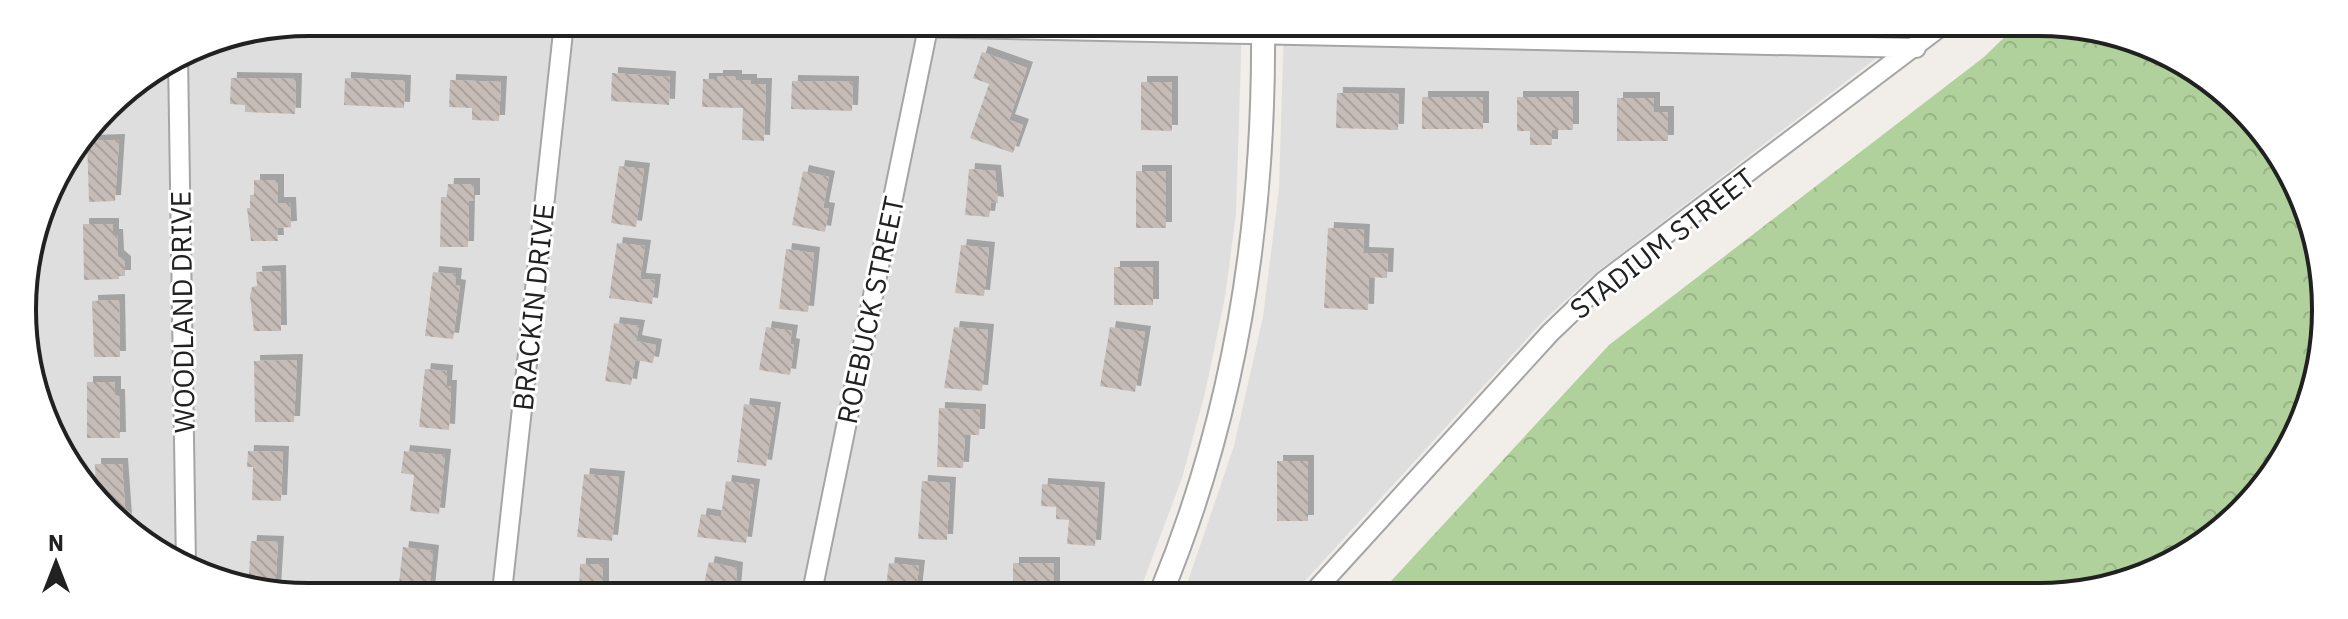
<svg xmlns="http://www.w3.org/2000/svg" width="2348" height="619" font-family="'IBM Plex Sans',sans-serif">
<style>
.residential{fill:#dfdede}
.forest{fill:url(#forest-crowns)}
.building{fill:url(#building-back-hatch);filter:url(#shadow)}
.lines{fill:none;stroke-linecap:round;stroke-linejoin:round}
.minor-casing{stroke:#a5a5a5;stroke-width:22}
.tertiary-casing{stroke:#a5a5a5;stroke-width:26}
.minor{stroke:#fff;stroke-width:18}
.tertiary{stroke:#fff;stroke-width:22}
.labels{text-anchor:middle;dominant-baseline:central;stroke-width:6;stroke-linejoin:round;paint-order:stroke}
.street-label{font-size:28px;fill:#212121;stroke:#fff}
.rim{fill:none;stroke:#212121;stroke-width:4}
</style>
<defs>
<pattern id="forest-crowns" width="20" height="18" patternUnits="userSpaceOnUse" patternTransform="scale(2)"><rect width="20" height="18" fill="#b1d19c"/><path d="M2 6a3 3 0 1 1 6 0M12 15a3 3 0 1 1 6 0" fill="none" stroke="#98b386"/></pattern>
<pattern id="building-back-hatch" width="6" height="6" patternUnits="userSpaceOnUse" patternTransform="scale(2)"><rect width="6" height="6" fill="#c6bcb7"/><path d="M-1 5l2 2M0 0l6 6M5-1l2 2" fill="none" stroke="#aaa19d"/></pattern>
<filter id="shadow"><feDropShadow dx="6" dy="-6" stdDeviation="0" flood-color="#0004"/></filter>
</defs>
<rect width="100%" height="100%" fill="#f1ede8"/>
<path class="residential" d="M 310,22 L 1242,25 L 1236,214 L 1225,297 L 1205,393 L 1182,478 L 1139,593 L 254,592 L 165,558 L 82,485 L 37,401 L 31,355 L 31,260 L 52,182 L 120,94 L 200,44 Z
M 1284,25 L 1917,27 L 1593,275 L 1544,320 L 1294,593 L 1184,593 L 1234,446 L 1263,317 L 1279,189 Z"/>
<path class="forest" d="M 2015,27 L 2094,27 L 2198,70 L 2277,149 L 2320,253 L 2321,365 L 2288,453 L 2228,525 L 2149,575 L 2076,595 L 1380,593 L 1609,345 L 1984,57 Z"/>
<path class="building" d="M 982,52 L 1027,68 L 1009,120 L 1023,125 L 1013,153 L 970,138 L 989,84 L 973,78 Z
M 612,73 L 670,77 L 669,105 L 611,101 Z
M 717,76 L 736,76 L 736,80 L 751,80 L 751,84 L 766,84 L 764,141 L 742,140 L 743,108 L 702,107 L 703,79 L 717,79 Z
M 231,78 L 296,79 L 295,114 L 245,112 L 245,105 L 230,104 Z
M 345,78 L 405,81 L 404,108 L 344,105 Z
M 450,80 L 501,82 L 499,121 L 472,120 L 472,108 L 449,107 Z
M 792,81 L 853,82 L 852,111 L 791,109 Z
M 1141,82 L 1172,82 L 1172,131 L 1141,130 Z
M 1337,93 L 1399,94 L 1398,130 L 1336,128 Z
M 1422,97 L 1483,97 L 1483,129 L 1422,129 Z
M 1517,97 L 1573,97 L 1573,130 L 1552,130 L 1552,145 L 1530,145 L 1530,131 L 1517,131 Z
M 1617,98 L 1654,98 L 1654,112 L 1668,112 L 1668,141 L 1617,141 Z
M 119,140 L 115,201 L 89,202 L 87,141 Z
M 619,166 L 644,169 L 636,227 L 611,223 Z
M 969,169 L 995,171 L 998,203 L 991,202 L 989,217 L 965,215 Z
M 803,171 L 829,177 L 823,208 L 829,209 L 825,232 L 792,225 Z
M 1136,171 L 1166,171 L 1166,228 L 1136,228 Z
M 254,180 L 278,180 L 278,203 L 290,203 L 291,227 L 277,228 L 278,241 L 251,241 L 247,208 L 250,208 L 250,195 L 254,195 Z
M 448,184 L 474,184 L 474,201 L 469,201 L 468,247 L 440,247 L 441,197 L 447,197 Z
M 83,224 L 113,224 L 113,235 L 117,235 L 118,256 L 125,262 L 125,276 L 119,276 L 119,279 L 84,280 Z
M 1328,228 L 1364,230 L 1363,253 L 1388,254 L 1387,278 L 1369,277 L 1368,310 L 1324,308 Z
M 617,243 L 645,246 L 640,279 L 655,280 L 652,304 L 609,298 Z
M 961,245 L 989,248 L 984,296 L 955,293 Z
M 786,249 L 814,253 L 808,312 L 779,309 Z
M 1114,267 L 1153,267 L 1153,305 L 1114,305 Z
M 280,271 L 281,331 L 254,331 L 250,296 L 252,287 L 257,286 L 256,272 Z
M 433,272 L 456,274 L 455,285 L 460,286 L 453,339 L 425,336 Z
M 119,300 L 120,357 L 94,357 L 92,301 Z
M 614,323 L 639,326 L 636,341 L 656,345 L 653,363 L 635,360 L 631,385 L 605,381 Z
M 766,327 L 792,331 L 790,344 L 794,345 L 790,375 L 759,370 Z
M 954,327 L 988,330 L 982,391 L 944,388 Z
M 1110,327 L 1145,332 L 1135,392 L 1100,386 Z
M 297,360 L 294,422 L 255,422 L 254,361 Z
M 425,369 L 447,371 L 446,386 L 451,386 L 449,430 L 419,427 Z
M 87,382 L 115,382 L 115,395 L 119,395 L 120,438 L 87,438 Z
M 744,404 L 775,408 L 766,466 L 737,462 Z
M 939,408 L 980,410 L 979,435 L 965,435 L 963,468 L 937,467 Z
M 248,451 L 283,452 L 281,501 L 252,500 L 253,467 L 247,467 Z
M 404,451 L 445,455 L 439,514 L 410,511 L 414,475 L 401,473 Z
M 1277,461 L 1308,461 L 1308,521 L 1277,521 Z
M 95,464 L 122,464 L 126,520 L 96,497 Z
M 584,474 L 619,477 L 612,541 L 577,537 Z
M 726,481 L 754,485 L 746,543 L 697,537 L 701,514 L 721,517 Z
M 922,481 L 950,483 L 947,540 L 918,539 Z
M 1042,484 L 1099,488 L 1095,546 L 1067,544 L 1069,520 L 1056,519 L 1056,507 L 1041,506 Z
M 251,541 L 278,542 L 275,592 L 248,589 Z
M 403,547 L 433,551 L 429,592 L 398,592 Z
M 709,562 L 737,568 L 735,592 L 702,592 Z
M 889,563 L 919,566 L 916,593 L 885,593 Z
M 1013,563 L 1054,563 L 1054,593 L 1013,593 Z
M 580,564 L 603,564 L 603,592 L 579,592 Z"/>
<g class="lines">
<g class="minor-casing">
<path id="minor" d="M 720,23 L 1916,48
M 178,57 L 186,566
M 502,592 L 564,23
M 812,592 L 928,28
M 1313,593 L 1550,333 L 1604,281 L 1940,27"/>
</g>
<g class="tertiary-casing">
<path id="tertiary" d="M 1161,593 C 1236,412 1265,221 1263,25"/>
</g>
<use href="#minor" class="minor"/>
<use href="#tertiary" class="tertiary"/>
</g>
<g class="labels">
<g class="street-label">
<text transform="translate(1662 243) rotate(-38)">STADIUM STREET</text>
<text transform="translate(533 307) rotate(-84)">BRACKIN DRIVE</text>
<text transform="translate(870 310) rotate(-78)">ROEBUCK STREET</text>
<text transform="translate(182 312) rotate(-91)">WOODLAND DRIVE</text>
</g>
</g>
<path d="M0 0H2348V619H0ZM309 36H2039A273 273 0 0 1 2312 309V310A273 273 0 0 1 2039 583H309A273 273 0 0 1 36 310V309A273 273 0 0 1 309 36Z" fill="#fff" fill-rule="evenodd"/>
<path class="rim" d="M309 36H2039A273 273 0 0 1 2312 309V310A273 273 0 0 1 2039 583H309A273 273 0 0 1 36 310V309A273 273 0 0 1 309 36Z"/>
<g transform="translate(56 563)" stroke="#ffffff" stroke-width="6" paint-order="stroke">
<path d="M0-6L14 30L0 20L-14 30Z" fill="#212121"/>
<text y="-12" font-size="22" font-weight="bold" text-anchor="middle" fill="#212121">N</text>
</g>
</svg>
